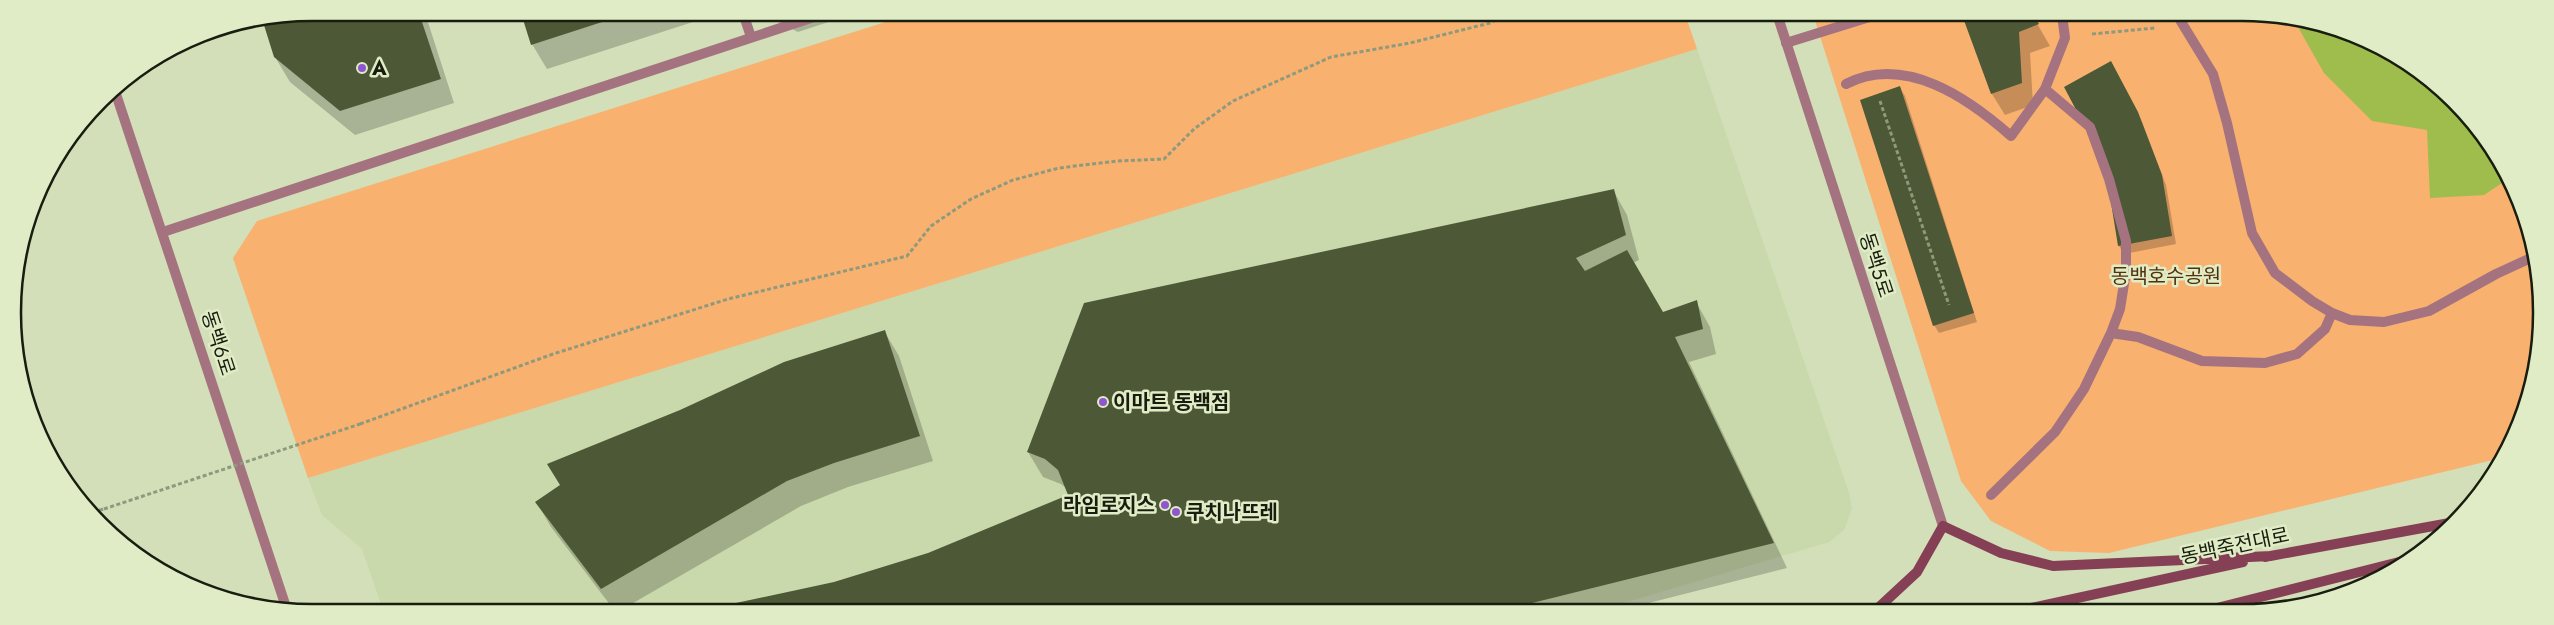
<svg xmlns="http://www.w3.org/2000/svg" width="2554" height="625" font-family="Jost,'Noto Sans KR',sans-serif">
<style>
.built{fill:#c9d9ab}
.green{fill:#f8b16f}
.water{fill:#9ebd4c}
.shadow{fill:#0003}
.building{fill:#4d5837}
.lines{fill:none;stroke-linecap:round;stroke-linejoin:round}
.path{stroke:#8f997c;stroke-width:3;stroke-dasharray:4 2.5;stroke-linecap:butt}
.service{stroke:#a4737f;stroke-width:10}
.pedestrian{stroke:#a4737f;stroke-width:10}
.minor{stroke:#a4737f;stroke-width:10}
.tertiary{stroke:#a4737f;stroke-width:10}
.secondary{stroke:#864055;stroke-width:10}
.path-bridge{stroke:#8f997c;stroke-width:3;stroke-dasharray:4 2.5;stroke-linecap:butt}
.poi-dot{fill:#8f56ce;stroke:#dfecc6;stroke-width:2}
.labels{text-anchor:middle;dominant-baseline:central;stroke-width:5;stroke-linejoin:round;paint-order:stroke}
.poi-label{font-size:20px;font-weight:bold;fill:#191d0f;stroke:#dfecc6;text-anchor:start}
.street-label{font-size:20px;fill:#191d0f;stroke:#dfecc6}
.park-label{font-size:20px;fill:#54310d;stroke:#dfecc6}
.rim{fill:none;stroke:#191d0f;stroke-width:2.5}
</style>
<rect width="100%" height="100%" fill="#d2dfb9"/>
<path class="built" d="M 1697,49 L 1849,493 L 1852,509 L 1844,530 L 1829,542 L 1600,610 L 383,610 L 362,549 L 322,515 L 308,478 Z"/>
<path class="green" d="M 914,13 L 1685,14 L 1697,49 L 308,478 L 233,258 L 257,221 Z
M 1813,14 L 2281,15 L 2392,53 L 2480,130 L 2531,235 L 2539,352 L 2510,445 L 2501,458 L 2109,553 L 2050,551 L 1991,521 L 1961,481 Z"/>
<path class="water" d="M 2294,20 L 2392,53 L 2480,130 L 2505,181 L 2484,195 L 2430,198 L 2427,130 L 2372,121 L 2324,73 Z"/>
<path class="shadow" d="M 312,12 L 425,13 L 454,103 L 355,135 L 290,82 L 275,57 Z
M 522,13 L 690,13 L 693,22 L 547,69 L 532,44 Z
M 766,13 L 856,13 L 798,32 L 768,17 Z
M 1963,15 L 2032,15 L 2050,46 L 2030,53 L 2033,105 L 2005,115 L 1992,94 Z
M 2115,71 L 2142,122 L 2166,185 L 2176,244 L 2124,254 L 2119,246 L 2110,190 Z
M 1900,88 L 1905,96 L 1977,322 L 1939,333 L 1934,325 Z
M 1613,190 L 1627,215 L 1639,260 L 1633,263 L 1662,313 L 1696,302 L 1710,327 L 1716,354 L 1689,362 L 1787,568 L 1621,610 L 702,610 L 835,584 L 928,554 L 1070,496 L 1067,489 L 1061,484 L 1043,477 L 1028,452 Z
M 884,331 L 899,356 L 933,461 L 848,487 L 801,506 L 621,610 L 614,610 L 551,527 L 537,503 Z"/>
<path class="building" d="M 312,12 L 419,13 L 441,79 L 340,111 L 274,57 L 263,22 Z
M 521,13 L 630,13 L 531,45 Z
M 1962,15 L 2033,15 L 2039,24 L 2019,32 L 2022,83 L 1991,94 Z
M 2111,61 L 2138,112 L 2162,175 L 2172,236 L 2118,246 L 2109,190 L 2092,140 L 2064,87 Z
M 1900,86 L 1974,313 L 1933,326 L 1860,100 Z
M 1614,189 L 1626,235 L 1576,258 L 1585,271 L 1627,250 L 1663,312 L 1697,300 L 1703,329 L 1675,337 L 1774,543 L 1504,610 L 703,610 L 834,582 L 928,553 L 1068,495 L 1058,470 L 1045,459 L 1027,452 L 1084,303 Z
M 885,330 L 920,436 L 834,463 L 787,481 L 601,589 L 535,502 L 560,485 L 547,464 L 680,410 L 784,362 Z"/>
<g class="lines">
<path class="path" d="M 2092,34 L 2155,28
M 1880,101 L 1949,305
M 360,424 L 553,354 L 728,299 L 907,256 L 931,226 L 971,199 L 1013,180 L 1059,168 L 1117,161 L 1164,159 L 1194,129 L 1233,101 L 1331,57 L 1410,43 L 1490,23 L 1507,14
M 93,512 L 104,509"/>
<path class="service" d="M 1786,43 L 1876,15"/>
<path class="pedestrian" d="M 2177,15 L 2213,74 L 2227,123 L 2252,233 L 2275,273 L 2312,301 L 2332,313 L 2350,320 L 2384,322 L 2429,311 L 2496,274 L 2533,257
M 1846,84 C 1905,54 1968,98 2011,136 L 2045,89 L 2090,127 L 2109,179 L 2126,241 L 2126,271 L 2120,309 L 2111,333 L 2084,389 L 2055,432 L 1991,495
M 2045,89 L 2065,38 L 2062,15
M 2111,333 L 2138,337 L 2202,361 L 2265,363 L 2297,354 L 2325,329 L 2332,313"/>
<path class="minor" d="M 743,13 L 751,37"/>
<path class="tertiary" d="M 1777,14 L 1943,526
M 114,88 L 287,610
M 163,232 L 826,13"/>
<path class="secondary" d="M 2265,557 L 2455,522
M 1876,610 L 1917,572 L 1943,526 L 2001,553 L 2053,566 L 2271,556
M 2022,610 L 2243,562
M 2209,610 L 2403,561"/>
<path class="path-bridge" d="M 104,509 L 360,424"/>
</g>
<g class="poi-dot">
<circle cx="362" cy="68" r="5"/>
<circle cx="1103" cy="402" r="5"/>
<circle cx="1165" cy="505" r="5"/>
<circle cx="1176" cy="512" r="5"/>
</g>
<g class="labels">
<g class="poi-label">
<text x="372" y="68">A</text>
<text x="1113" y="402">이마트 동백점</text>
<text x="1155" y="505" text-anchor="end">라임로지스</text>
<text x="1186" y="512">쿠치나뜨레</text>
</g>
<g class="street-label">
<text transform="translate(1876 265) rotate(72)">동백5로</text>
<text transform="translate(218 343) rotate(72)">동백6로</text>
<text transform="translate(2235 546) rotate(-12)">동백죽전대로</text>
</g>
<g class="park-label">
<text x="2166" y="276">동백호수공원</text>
</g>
</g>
<path d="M0 0H2554V625H0ZM312 21H2242A291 291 0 0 1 2533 312V313A291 291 0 0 1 2242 604H312A291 291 0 0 1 21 313V312A291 291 0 0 1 312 21Z" fill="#dfecc6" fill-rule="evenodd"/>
<path class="rim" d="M312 21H2242A291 291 0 0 1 2533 312V313A291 291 0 0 1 2242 604H312A291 291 0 0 1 21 313V312A291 291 0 0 1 312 21Z"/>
</svg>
